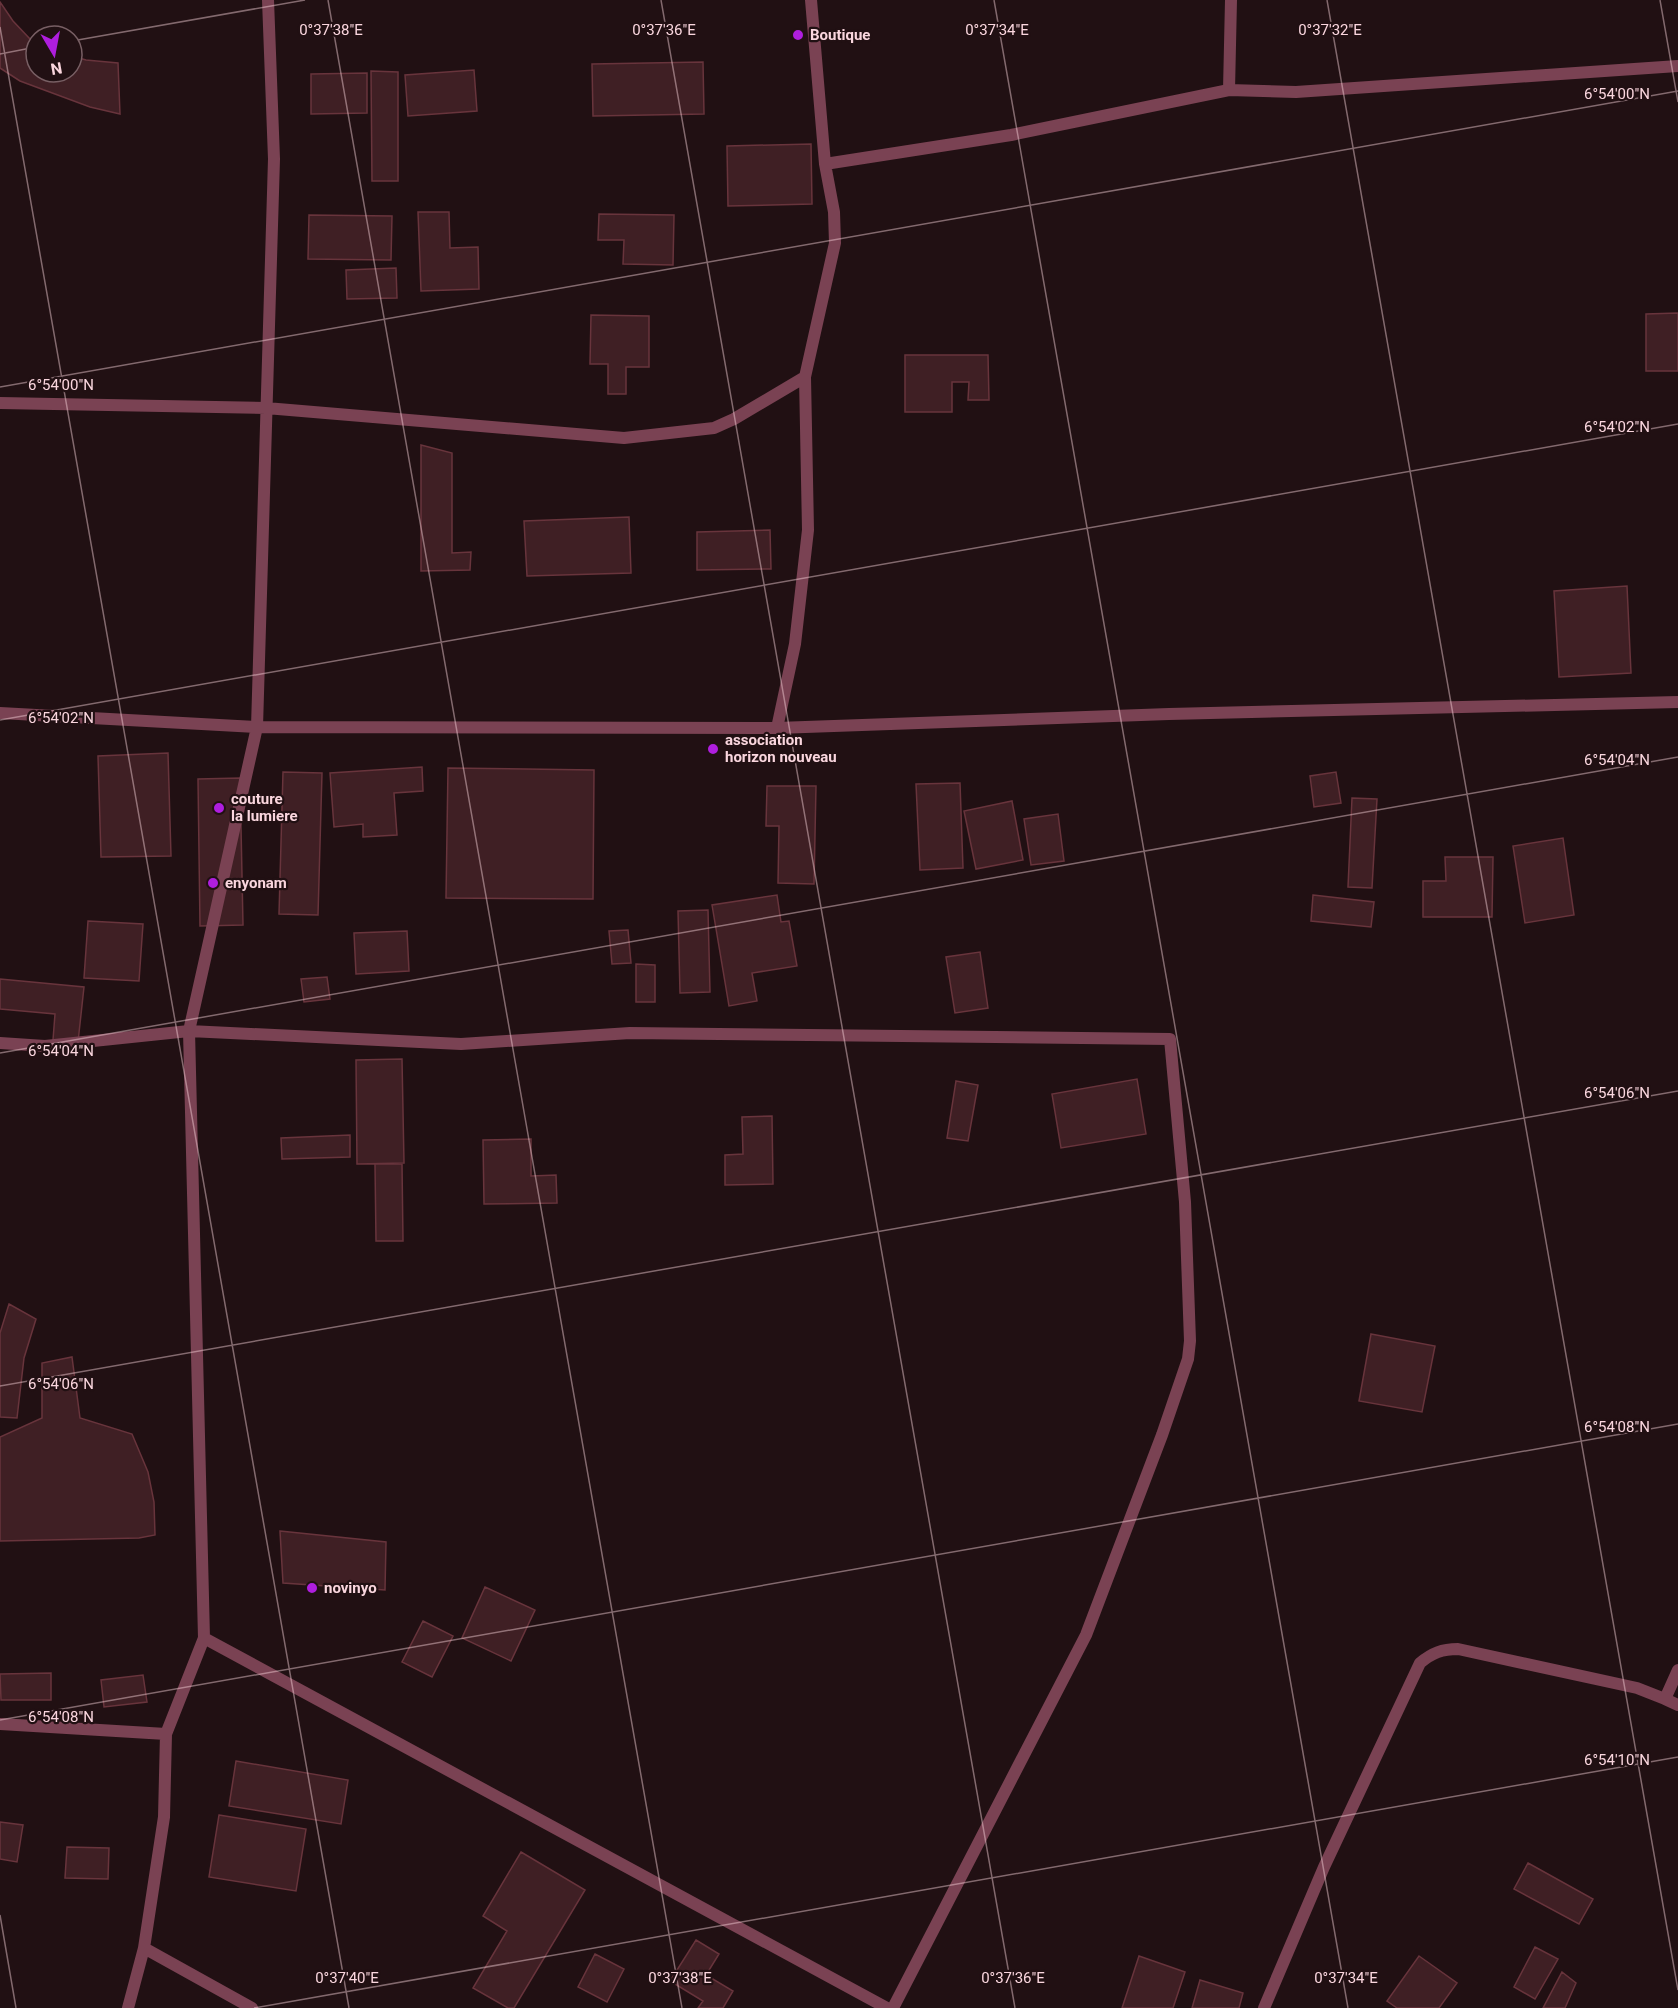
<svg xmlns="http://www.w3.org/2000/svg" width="1678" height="2008" font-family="Roboto,sans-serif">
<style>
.building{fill:#3f1f24;stroke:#68343c;stroke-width:1.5}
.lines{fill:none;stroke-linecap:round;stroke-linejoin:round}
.street{stroke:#7a4253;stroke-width:12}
.ticks{fill:none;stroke:#fad6de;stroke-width:1.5;stroke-opacity:0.45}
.poi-dot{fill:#af1ede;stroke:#211013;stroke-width:2}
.labels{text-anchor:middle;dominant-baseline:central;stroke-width:4.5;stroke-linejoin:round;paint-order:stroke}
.poi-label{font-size:15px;font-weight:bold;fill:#fad6de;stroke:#211013;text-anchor:start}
.ticks-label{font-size:15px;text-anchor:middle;fill:#fad6de;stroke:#211013;stroke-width:4.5;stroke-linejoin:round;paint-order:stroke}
</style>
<rect width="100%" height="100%" fill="#211013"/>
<path class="building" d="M 0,2 L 13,21 L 31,40 L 36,41 L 36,72 L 72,72 L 72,56 L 86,60 L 118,63 L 120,114 L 90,107 L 20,81 L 0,68 Z
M 703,62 L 704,114 L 593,116 L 592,64 Z
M 474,70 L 477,111 L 408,116 L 405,75 Z
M 371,71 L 398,72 L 398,181 L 372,181 Z
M 367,73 L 367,113 L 311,114 L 311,74 Z
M 811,144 L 812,204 L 728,206 L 727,146 Z
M 418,212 L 449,212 L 450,248 L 478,247 L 479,289 L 421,291 Z
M 599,214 L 674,215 L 673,265 L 623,264 L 624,240 L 598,240 Z
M 309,215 L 392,216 L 391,260 L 308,259 Z
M 396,268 L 397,298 L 347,299 L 346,270 Z
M 1678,313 L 1678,371 L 1646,371 L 1646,314 Z
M 591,315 L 649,316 L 649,367 L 626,367 L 626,394 L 608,394 L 608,364 L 590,364 Z
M 905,355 L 988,355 L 989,400 L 968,400 L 969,382 L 952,382 L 952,412 L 905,412 Z
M 421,445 L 452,453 L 452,553 L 471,552 L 470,570 L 421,571 Z
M 629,517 L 631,573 L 527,576 L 524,521 Z
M 770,530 L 771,569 L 697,570 L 697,532 Z
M 1627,586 L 1631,673 L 1559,677 L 1554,591 Z
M 168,753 L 171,856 L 101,857 L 98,756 Z
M 422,767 L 423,791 L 394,793 L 397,835 L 363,837 L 363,824 L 334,827 L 330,773 Z
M 448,768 L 594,770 L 593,899 L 446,898 Z
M 283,772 L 322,773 L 318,915 L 279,914 Z
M 1336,772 L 1341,803 L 1314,807 L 1310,776 Z
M 240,778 L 243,925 L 200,926 L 198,779 Z
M 960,783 L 963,868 L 920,870 L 916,784 Z
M 767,786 L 816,786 L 814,884 L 778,883 L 779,826 L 766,826 Z
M 1352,798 L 1377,799 L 1372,888 L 1348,887 Z
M 1012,801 L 1023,860 L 976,869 L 964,811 Z
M 1058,814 L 1064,861 L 1031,865 L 1024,819 Z
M 1563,838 L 1574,915 L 1525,923 L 1513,846 Z
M 1445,857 L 1493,857 L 1492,917 L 1423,917 L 1423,881 L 1446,881 Z
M 777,895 L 781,922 L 789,921 L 797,966 L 752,973 L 757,1001 L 729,1006 L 712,905 Z
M 1313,895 L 1374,902 L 1371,927 L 1311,921 Z
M 708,910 L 710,992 L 680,993 L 678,911 Z
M 88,921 L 143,924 L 139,981 L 84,978 Z
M 628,930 L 631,963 L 612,964 L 609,931 Z
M 407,931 L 409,971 L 356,974 L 354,933 Z
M 980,952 L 988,1008 L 955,1013 L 946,957 Z
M 636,964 L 655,965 L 655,1002 L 636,1002 Z
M 327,977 L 330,999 L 304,1002 L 301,979 Z
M 0,979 L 84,987 L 78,1042 L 53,1040 L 55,1014 L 0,1009 Z
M 402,1059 L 404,1163 L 357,1164 L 356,1060 Z
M 1137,1079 L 1146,1134 L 1061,1148 L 1052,1094 Z
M 956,1081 L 978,1085 L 968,1141 L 947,1138 Z
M 772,1116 L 773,1184 L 725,1185 L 725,1155 L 743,1154 L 742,1117 Z
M 350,1135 L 350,1157 L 282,1159 L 281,1138 Z
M 531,1139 L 531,1176 L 556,1175 L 557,1203 L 484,1204 L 483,1140 Z
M 375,1164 L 402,1164 L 403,1241 L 376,1241 Z
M 9,1304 L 36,1319 L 24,1358 L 17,1418 L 0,1417 L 0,1333 Z
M 1371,1334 L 1435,1346 L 1422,1412 L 1359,1401 Z
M 72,1357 L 80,1418 L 132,1434 L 148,1472 L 154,1502 L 155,1535 L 139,1538 L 0,1541 L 0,1437 L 42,1418 L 42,1363 Z
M 280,1531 L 386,1542 L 385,1590 L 283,1583 Z
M 485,1587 L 535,1610 L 511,1661 L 462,1638 Z
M 423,1621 L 453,1636 L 432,1677 L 402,1662 Z
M 51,1673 L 51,1700 L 1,1700 L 0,1674 Z
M 143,1675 L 147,1702 L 104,1707 L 101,1680 Z
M 236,1761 L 348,1780 L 341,1824 L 229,1806 Z
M 219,1815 L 306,1829 L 296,1891 L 209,1877 Z
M 0,1822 L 23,1825 L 17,1862 L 0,1859 Z
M 67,1847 L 109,1848 L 108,1879 L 65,1878 Z
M 521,1852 L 585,1890 L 514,2008 L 508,2008 L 473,1988 L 507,1931 L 483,1916 Z
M 1528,1863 L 1593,1899 L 1579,1924 L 1514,1889 Z
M 696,1940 L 719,1954 L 706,1975 L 733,1991 L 723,2008 L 698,2008 L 703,2001 L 670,1981 Z
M 1535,1947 L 1558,1959 L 1535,1999 L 1514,1987 Z
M 595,1954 L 624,1969 L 607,2002 L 578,1987 Z
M 1139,1956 L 1185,1972 L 1173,2008 L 1122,2008 Z
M 1419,1956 L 1457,1983 L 1439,2008 L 1397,2008 L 1387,2001 Z
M 1562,1972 L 1576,1983 L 1565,2008 L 1543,2008 Z
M 1200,1980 L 1243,1993 L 1239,2008 L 1192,2008 Z"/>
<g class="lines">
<path class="street" d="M 1229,90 L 1231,0
M 825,164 L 1011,135 L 1229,90 L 1296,92 L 1678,66
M 0,403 L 266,408 L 624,438 L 714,428 L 734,419 L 805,377
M 0,713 L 257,727 L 777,728 L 1169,714 L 1678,702
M 777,728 L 795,644 L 808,530 L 805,377 L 835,243 L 834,212 L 825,164 L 811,0
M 0,1043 L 45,1046 L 189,1031 L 461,1044 L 630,1033 L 1170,1039 L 1185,1202 L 1190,1341 L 1188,1359 L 1162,1435 L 1086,1635 L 893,2008
M 204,1638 L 887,2008
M 1665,1699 L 1678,1705
M 0,1724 L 166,1734
M 144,1948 L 252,2008
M 128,2008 L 144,1948 L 164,1817 L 166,1734 L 204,1638 L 189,1031 L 257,727 L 274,159 L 268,0
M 1264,2008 L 1324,1867 L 1420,1663 C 1432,1653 1442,1649 1458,1649 L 1637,1688 L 1665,1699 L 1678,1670"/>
</g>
<path class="ticks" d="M 328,0 L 682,2008M 661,0 L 1015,2008M 994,0 L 1348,2008M 1327,0 L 1678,1990M 1660,0 L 1678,102M 0,27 L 349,2008M 72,41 L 305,0M 0,54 L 36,47M 0,387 L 1678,91M 0,720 L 1678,424M 0,1053 L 1678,757M 0,1386 L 1678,1091M 0,1720 L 1678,1424M 0,1915 L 16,2008M 254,2008 L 1678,1757"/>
<g class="poi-dot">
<circle cx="798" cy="35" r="6"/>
<circle cx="713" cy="749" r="6"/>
<circle cx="219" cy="808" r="6"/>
<circle cx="213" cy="883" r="6"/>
<circle cx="312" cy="1588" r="6"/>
</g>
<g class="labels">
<g class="poi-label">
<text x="810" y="35">Boutique</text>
<text x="725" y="740">association<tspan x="725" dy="17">horizon nouveau</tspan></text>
<text x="231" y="799">couture<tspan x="231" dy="17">la lumiere</tspan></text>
<text x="225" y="883">enyonam</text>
<text x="324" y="1588">novinyo</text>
</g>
</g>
<g class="ticks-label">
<text x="331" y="35">0°37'38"E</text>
<text x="664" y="35">0°37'36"E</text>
<text x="997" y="35">0°37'34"E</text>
<text x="1330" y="35">0°37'32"E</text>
<text x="1617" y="99">6°54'00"N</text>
<text x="61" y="390">6°54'00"N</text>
<text x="1617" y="432">6°54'02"N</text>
<text x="61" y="723">6°54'02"N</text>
<text x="1617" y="765">6°54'04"N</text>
<text x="61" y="1056">6°54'04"N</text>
<text x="1617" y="1098">6°54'06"N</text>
<text x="61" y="1389">6°54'06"N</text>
<text x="1617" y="1432">6°54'08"N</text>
<text x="61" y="1722">6°54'08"N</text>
<text x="1617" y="1765">6°54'10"N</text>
<text x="347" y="1983">0°37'40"E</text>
<text x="680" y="1983">0°37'38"E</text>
<text x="1013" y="1983">0°37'36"E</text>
<text x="1346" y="1983">0°37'34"E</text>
</g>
<g transform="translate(54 54) rotate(170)"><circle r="28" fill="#211013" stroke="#785f64" stroke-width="1.5"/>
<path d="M0-4.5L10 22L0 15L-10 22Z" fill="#af1ede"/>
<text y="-9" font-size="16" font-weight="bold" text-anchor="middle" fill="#fad6de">N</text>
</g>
</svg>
